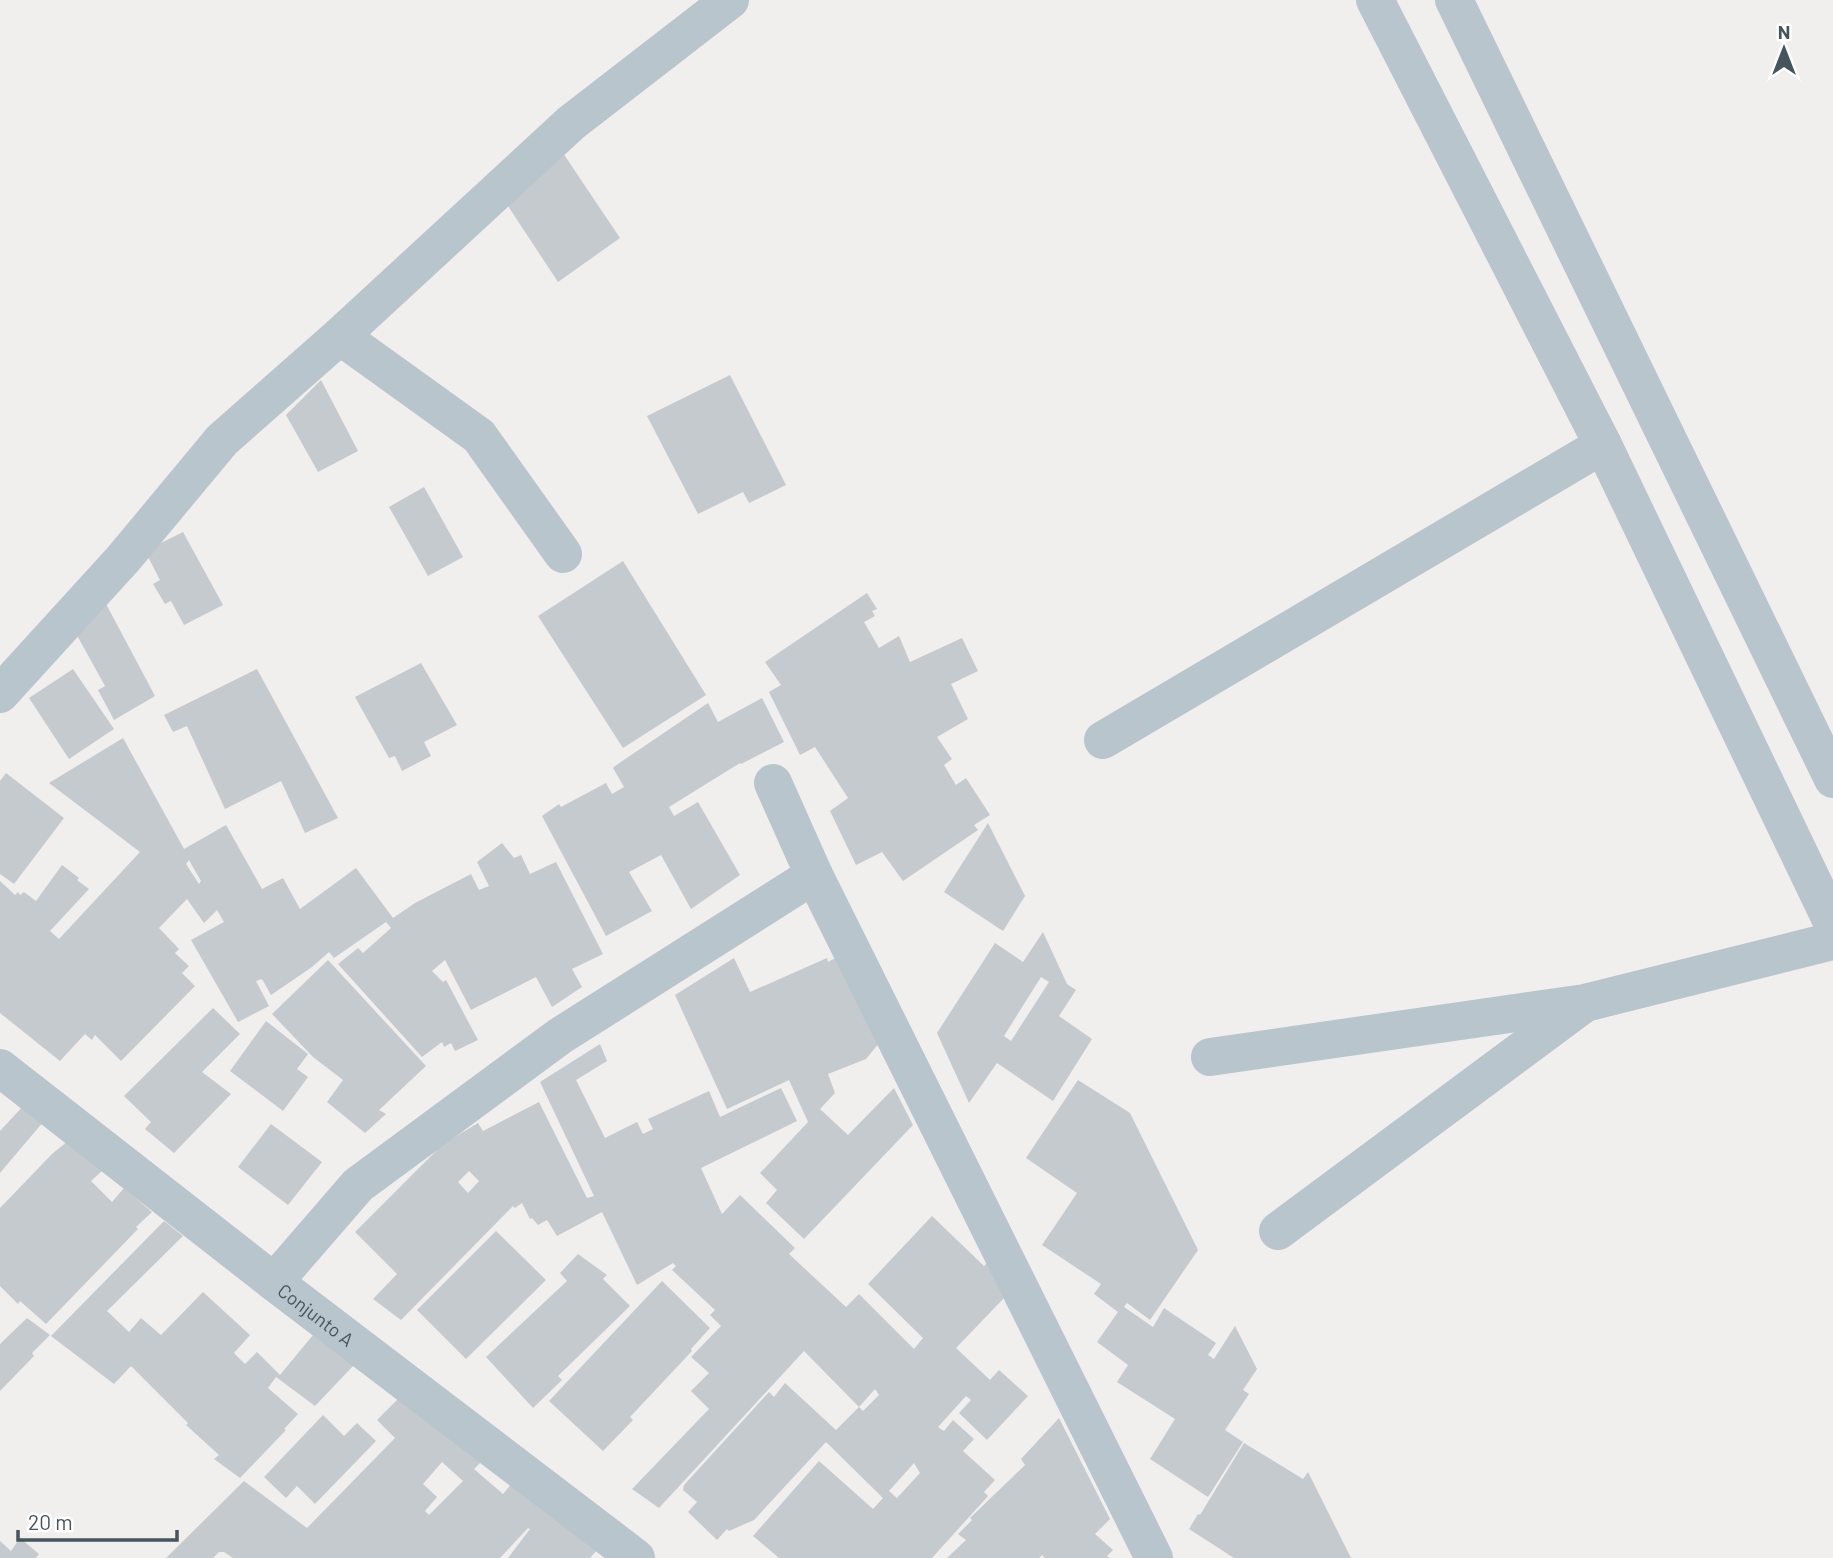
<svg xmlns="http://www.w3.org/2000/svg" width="1833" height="1558" font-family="Barlow,sans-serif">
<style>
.building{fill:#c5cace;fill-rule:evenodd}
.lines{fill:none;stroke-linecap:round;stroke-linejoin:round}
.minor{stroke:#b9c5cc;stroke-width:38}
.labels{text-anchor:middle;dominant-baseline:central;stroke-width:6;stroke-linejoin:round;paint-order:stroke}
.street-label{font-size:19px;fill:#46555c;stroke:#fff}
</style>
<rect width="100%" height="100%" fill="#f1eeee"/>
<path class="building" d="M 563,153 L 620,238 L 558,282 L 506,203 Z
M 730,375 L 786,485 L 749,503 L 743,492 L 698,514 L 647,416 Z
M 321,380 L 358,451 L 318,472 L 286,415 Z
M 424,487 L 463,557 L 428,576 L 389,507 Z
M 183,532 L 223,605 L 184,625 L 171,601 L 165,604 L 153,584 L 160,580 L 145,551 Z
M 623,561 L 706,695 L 623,748 L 538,616 Z
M 867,593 L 877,609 L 872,611 L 875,616 L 864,622 L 879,648 L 899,636 L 910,662 L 962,638 L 978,671 L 951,684 L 968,719 L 937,737 L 952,759 L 944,765 L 956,785 L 966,778 L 990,815 L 974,825 L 978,830 L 903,881 L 882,852 L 856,865 L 830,811 L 848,798 L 815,747 L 800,755 L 769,692 L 781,685 L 765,662 Z
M 105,602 L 155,696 L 114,720 L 98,690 L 105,686 L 74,630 Z
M 421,663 L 457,725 L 424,742 L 431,756 L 402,771 L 395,756 L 389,758 L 355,697 Z
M 73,669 L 114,729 L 69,759 L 29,698 Z
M 257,669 L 338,818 L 305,833 L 281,781 L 225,809 L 187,726 L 173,732 L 164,715 Z
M 762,698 L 784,742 L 741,764 L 740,763 L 669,807 L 674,816 L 698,802 L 740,875 L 691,909 L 661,855 L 629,872 L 652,911 L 606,936 L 542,816 L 559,804 L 561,807 L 606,783 L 612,794 L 624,787 L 613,768 L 615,766 L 708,703 L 718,722 Z
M 123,738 L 184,849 L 226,825 L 262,889 L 283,878 L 300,909 L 356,868 L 393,918 L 415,903 L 471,874 L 479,890 L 489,886 L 477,862 L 502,843 L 514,858 L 521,855 L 530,874 L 556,862 L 603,954 L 572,969 L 582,987 L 552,1007 L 536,977 L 471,1010 L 445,960 L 432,971 L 443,982 L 446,980 L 478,1040 L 455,1051 L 451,1043 L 444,1047 L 442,1042 L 422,1057 L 338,964 L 358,948 L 363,953 L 391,928 L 386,922 L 334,958 L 329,952 L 312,967 L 271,995 L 262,979 L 256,981 L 269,1006 L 238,1022 L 191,940 L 224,922 L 217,910 L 204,923 L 187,899 L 159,928 L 179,949 L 175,953 L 189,966 L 182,973 L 195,986 L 121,1061 L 95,1035 L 92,1040 L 85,1034 L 60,1061 L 0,1013 L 0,881 L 15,895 L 18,892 L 20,895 L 24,892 L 36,901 L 62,865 L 79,878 L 77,880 L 89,889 L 50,931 L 59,939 L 140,852 L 49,783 ZM 189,860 L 201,881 L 199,884 L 186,864 Z
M 6,773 L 64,818 L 14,884 L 0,874 L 0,781 Z
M 988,823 L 1025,896 L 1003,931 L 944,892 Z
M 1043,932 L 1067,984 L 1076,990 L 1059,1016 L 1092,1039 L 1053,1101 L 997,1063 L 969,1103 L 937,1033 L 995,943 L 1023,962 ZM 1041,977 L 1049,982 L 1011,1041 L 1004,1036 Z
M 837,957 L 880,1042 L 866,1059 L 828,1074 L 835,1093 L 820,1109 L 848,1135 L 894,1088 L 913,1125 L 804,1239 L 766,1203 L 777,1190 L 760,1173 L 808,1122 L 789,1080 L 727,1109 L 675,995 L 734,958 L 750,992 L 827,958 L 828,962 Z
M 328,960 L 426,1066 L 379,1110 L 386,1114 L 365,1133 L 327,1102 L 343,1080 L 313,1057 L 272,1014 Z
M 213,1008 L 240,1034 L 202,1072 L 231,1094 L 174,1153 L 145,1129 L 151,1122 L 124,1096 Z
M 266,1021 L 308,1054 L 297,1069 L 308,1077 L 283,1111 L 230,1071 Z
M 600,1044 L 607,1061 L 576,1080 L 605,1138 L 637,1122 L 643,1134 L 653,1129 L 648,1119 L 709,1091 L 720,1117 L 781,1088 L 797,1121 L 701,1168 L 722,1214 L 740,1195 L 795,1248 L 789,1254 L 846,1307 L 859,1294 L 914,1349 L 923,1338 L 868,1284 L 932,1216 L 984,1266 L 987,1263 L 1004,1298 L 956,1348 L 990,1380 L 999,1370 L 1028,1396 L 987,1440 L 959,1413 L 971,1400 L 966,1396 L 938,1427 L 944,1431 L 953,1420 L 974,1439 L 963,1451 L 995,1480 L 984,1492 L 988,1496 L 932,1558 L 779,1558 L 753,1536 L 819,1461 L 873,1509 L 883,1498 L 826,1442 L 754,1520 L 729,1531 L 727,1529 L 717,1540 L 688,1512 L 697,1502 L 683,1490 L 684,1485 L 769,1392 L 774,1397 L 785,1383 L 836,1430 L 859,1407 L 863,1411 L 879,1395 L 875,1389 L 859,1407 L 804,1351 L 659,1508 L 632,1489 L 709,1409 L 691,1391 L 709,1373 L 691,1357 L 721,1326 L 710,1315 L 715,1310 L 672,1270 L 676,1266 L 673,1263 L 637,1285 L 602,1212 L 557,1236 L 547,1220 L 538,1225 L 532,1218 L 530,1219 L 522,1203 L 515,1208 L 513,1206 L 401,1320 L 373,1299 L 397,1274 L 355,1232 L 443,1144 L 478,1123 L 483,1131 L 539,1102 L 587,1198 L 594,1196 L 540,1082 ZM 469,1171 L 479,1181 L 468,1193 L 458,1182 ZM 914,1463 L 920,1473 L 897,1498 L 889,1491 Z
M 1078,1080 L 1130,1113 L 1198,1250 L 1150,1320 L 1127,1303 L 1124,1307 L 1153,1327 L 1164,1308 L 1216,1343 L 1208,1355 L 1214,1359 L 1235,1326 L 1257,1369 L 1243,1390 L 1249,1394 L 1225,1430 L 1243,1442 L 1208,1497 L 1150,1459 L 1175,1419 L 1117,1382 L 1128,1365 L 1097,1342 L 1118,1312 L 1094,1294 L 1101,1284 L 1042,1245 L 1077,1193 L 1026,1158 Z
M 24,1105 L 44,1121 L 0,1173 L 0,1131 Z
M 271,1124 L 322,1162 L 288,1205 L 238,1167 Z
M 68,1141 L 103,1170 L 91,1181 L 112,1202 L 124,1188 L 152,1212 L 136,1227 L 138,1229 L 46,1324 L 20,1301 L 18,1304 L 0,1286 L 0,1208 L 52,1154 Z
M 164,1221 L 183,1236 L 107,1311 L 129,1332 L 141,1318 L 161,1335 L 203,1292 L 250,1335 L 234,1353 L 245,1364 L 257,1352 L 280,1375 L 313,1335 L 354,1365 L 315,1406 L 276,1377 L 268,1388 L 298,1414 L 284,1429 L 286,1430 L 240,1478 L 214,1459 L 219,1455 L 186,1425 L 188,1423 L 131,1366 L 114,1384 L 51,1336 Z
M 496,1231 L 546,1280 L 466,1359 L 417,1310 Z
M 578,1254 L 607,1275 L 603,1279 L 630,1306 L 558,1376 L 562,1380 L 533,1408 L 486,1357 L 567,1281 L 560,1273 Z
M 662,1281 L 710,1328 L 691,1349 L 692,1351 L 630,1417 L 633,1420 L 603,1451 L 549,1401 Z
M 27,1318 L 50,1335 L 32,1353 L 34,1356 L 0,1391 L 0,1344 Z
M 399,1398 L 484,1459 L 474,1469 L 503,1494 L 513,1482 L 597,1550 L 590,1558 L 508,1558 L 530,1529 L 528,1528 L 500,1558 L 233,1558 L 224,1552 L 219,1552 L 213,1558 L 166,1558 L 244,1481 L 307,1528 L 395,1438 L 377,1420 ZM 442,1462 L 463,1481 L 429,1515 L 425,1511 L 437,1497 L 423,1484 Z
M 323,1415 L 344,1436 L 357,1423 L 376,1441 L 315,1504 L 297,1486 L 286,1498 L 264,1477 Z
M 1059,1418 L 1110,1519 L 1095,1534 L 1113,1550 L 1107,1556 L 1110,1558 L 1045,1558 L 1042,1555 L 1039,1558 L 947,1558 L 966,1540 L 958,1534 L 972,1520 L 970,1518 L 1025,1465 L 1021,1459 Z
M 1244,1443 L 1303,1479 L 1308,1472 L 1351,1558 L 1234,1558 L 1189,1529 L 1198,1514 L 1200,1515 Z
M 20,1538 L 39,1554 L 36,1558 L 0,1558 L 0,1541 L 11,1551 Z"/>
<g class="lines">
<g class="minor">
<path d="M 1375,0 L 1603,445 L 1833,924"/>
<path d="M 1454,0 L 1833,779"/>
<path d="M 340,336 L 479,436 L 563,554"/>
<path d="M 0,694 L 123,559 L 222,440 L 340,336 L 571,123 L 730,0"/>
<path d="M 1103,740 L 1603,445"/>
<path d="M 773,783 L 814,875 L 1154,1558"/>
<path d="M 1210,1057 L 1585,1003 L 1833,941"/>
<path id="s1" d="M 0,1068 L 274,1282 L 636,1558"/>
<path d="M 1278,1231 L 1581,1006"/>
<path d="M 274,1282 L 358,1185 L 560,1036 L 814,875"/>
</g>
</g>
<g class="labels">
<g class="street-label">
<text stroke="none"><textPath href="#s1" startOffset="401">Conjunto A</textPath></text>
</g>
</g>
<g transform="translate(1784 49)" stroke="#ffffff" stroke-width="5" paint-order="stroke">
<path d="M0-5L12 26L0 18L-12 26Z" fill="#46555c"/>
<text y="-10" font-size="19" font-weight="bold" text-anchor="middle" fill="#46555c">N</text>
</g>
<path d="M18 1530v10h159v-10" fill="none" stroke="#46555c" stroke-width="3.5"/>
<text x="28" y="1530" font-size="21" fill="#46555c" stroke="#ffffff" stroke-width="5" paint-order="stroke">20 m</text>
</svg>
